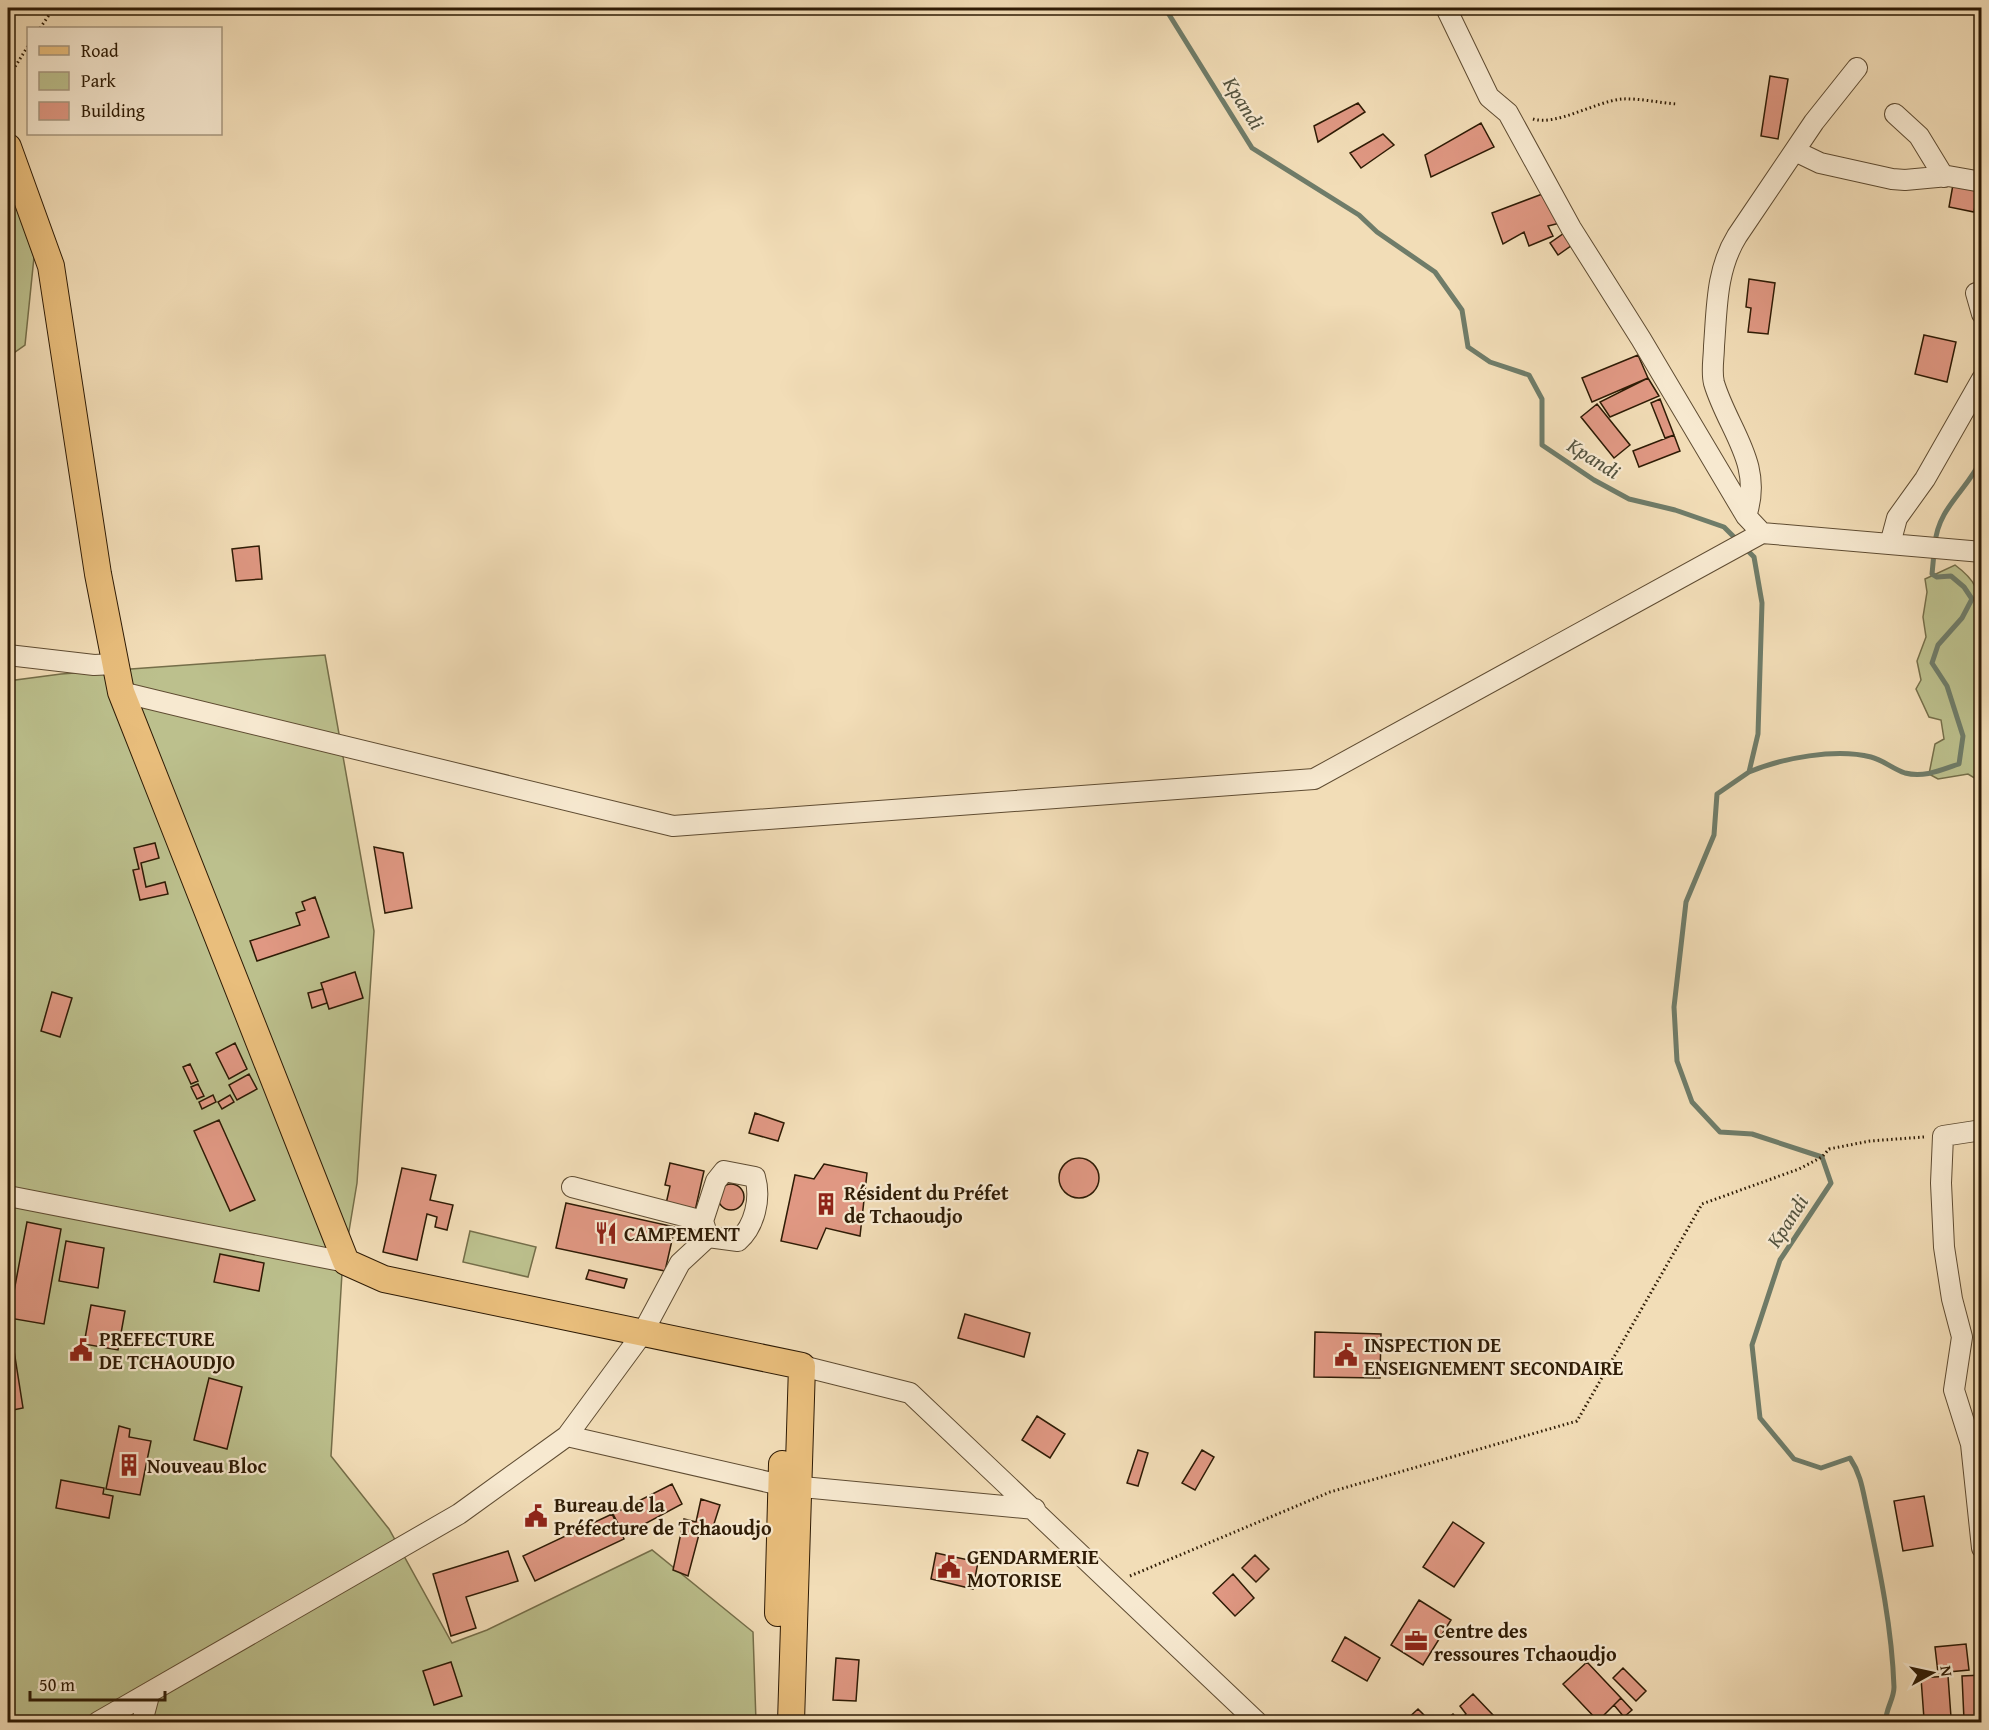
<svg xmlns="http://www.w3.org/2000/svg" width="1989" height="1730" font-family="'Gentium Book Plus',serif">
<style>
.green{fill:#bcc08d;stroke:#756e49;stroke-width:1.5}
.lines{fill:none;stroke-linecap:round;stroke-linejoin:round}
.stream{stroke:#6f7c69;stroke-width:5}
.building{fill:#e09883;stroke:#2e1b05;stroke-width:1.5}
.minor-casing{stroke:#5f4c32;stroke-width:22}
.major-casing{stroke:#2e1b05;stroke-width:28}
.path{stroke:#2e1b05;stroke-width:3;stroke-dasharray:1.5 3;stroke-linecap:butt}
.minor{stroke:#f7e9d0;stroke-width:20}
.major{stroke:#e9be7c;stroke-width:26}
.labels{text-anchor:middle;dominant-baseline:central;stroke-width:4.5;stroke-linejoin:round;paint-order:stroke}
.poi-label{font-size:20px;font-weight:bold;fill:#2e1b05;stroke:#f7e9d0;text-anchor:start}
.water-label{font-size:21px;font-style:italic;fill:#54533f;stroke:#f7e9d0}
</style>
<rect width="100%" height="100%" fill="#f2ddb7"/>
<filter id="stains"><feTurbulence type="fractalNoise" baseFrequency=".00333" numOctaves="4"/><feColorMatrix values="0 0 0 0 .2 0 0 0 0 .09 0 0 0 0 .02 0 0 0 .5 -.17"/></filter>
<radialGradient id="worn" r=".72"><stop offset=".6" stop-color="#630" stop-opacity="0"/><stop offset="1" stop-color="#630" stop-opacity=".3"/></radialGradient>
<path class="green" d="M 8,181 L 34,257 L 25,345 L 8,357 Z
M 1955,565 C 1974,579 1982,591 1977,616 L 1981,617 L 1981,782 L 1968,774 L 1938,779 L 1929,774 L 1935,744 L 1944,739 L 1941,720 L 1929,717 L 1916,689 L 1921,680 L 1917,661 L 1926,637 L 1923,617 L 1927,592 L 1925,579 Z
M 325,655 L 374,931 L 357,1183 L 342,1273 L 331,1456 L 389,1529 L 452,1643 L 487,1630 L 652,1550 L 753,1632 L 756,1722 L 8,1722 L 8,681 L 61,674 Z
M 470,1231 L 536,1247 L 528,1277 L 463,1262 Z"/>
<g class="lines">
<path class="stream" d="M 1165,8 L 1252,148 L 1359,215 L 1377,232 L 1435,272 L 1462,310 L 1468,347 L 1490,362 L 1529,375 L 1542,399 L 1542,445 L 1594,480 L 1629,499 L 1675,510 L 1724,527 L 1754,557 L 1762,603 L 1758,734 L 1749,772 L 1717,794 L 1714,835 L 1686,902 L 1674,1007 L 1677,1061 L 1692,1102 L 1720,1132 L 1752,1134 L 1822,1157 L 1831,1183 L 1780,1260 L 1752,1345 L 1760,1418 L 1794,1459 L 1821,1468 L 1850,1458 C 1862,1476 1863,1493 1868,1514 C 1880,1571 1892,1629 1894,1687 C 1894,1700 1885,1709 1886,1722
M 1935,544 C 1938,507 1968,490 1982,458
M 1749,772 C 1782,758 1836,748 1871,757 C 1883,760 1893,769 1905,773 C 1924,778 1941,770 1959,764 L 1963,736 L 1947,686 L 1932,663 L 1938,645 L 1962,618 L 1972,599 L 1964,587 L 1951,576 L 1937,577 L 1932,574 L 1934,553"/>
</g>
<path class="building" d="M 1770,76 L 1788,79 L 1778,139 L 1761,136 Z
M 1358,103 L 1365,112 L 1318,142 L 1314,126 Z
M 1481,123 L 1494,147 L 1431,177 L 1425,155 Z
M 1383,134 L 1394,145 L 1361,168 L 1350,153 Z
M 1954,179 L 1979,183 L 1974,212 L 1949,207 Z
M 1545,193 L 1560,223 L 1548,226 L 1553,236 L 1529,246 L 1524,232 L 1503,244 L 1492,213 Z
M 1567,231 L 1575,243 L 1558,255 L 1550,243 Z
M 1749,279 L 1775,283 L 1768,334 L 1748,332 L 1751,308 L 1746,307 Z
M 1924,335 L 1956,342 L 1947,382 L 1915,374 Z
M 1638,355 L 1648,378 L 1592,402 L 1582,378 Z
M 1648,378 L 1659,396 L 1610,417 L 1600,402 Z
M 1660,399 L 1674,435 L 1665,438 L 1651,403 Z
M 1597,404 L 1630,445 L 1614,458 L 1581,417 Z
M 1674,435 L 1680,451 L 1639,467 L 1633,451 Z
M 259,546 L 262,579 L 236,581 L 232,549 Z
M 155,843 L 159,858 L 141,863 L 146,887 L 165,882 L 168,894 L 140,900 L 133,870 L 139,869 L 134,848 Z
M 374,847 L 403,853 L 412,908 L 385,913 Z
M 315,897 L 329,937 L 257,961 L 250,941 L 300,925 L 296,913 L 305,910 L 302,902 Z
M 355,972 L 363,998 L 329,1009 L 321,983 Z
M 323,989 L 327,1003 L 312,1008 L 308,993 Z
M 52,992 L 72,998 L 60,1037 L 41,1031 Z
M 235,1043 L 247,1069 L 229,1079 L 216,1053 Z
M 190,1064 L 198,1081 L 191,1084 L 183,1067 Z
M 249,1074 L 257,1089 L 237,1100 L 229,1085 Z
M 198,1084 L 204,1096 L 197,1099 L 191,1087 Z
M 213,1095 L 216,1102 L 202,1109 L 199,1102 Z
M 230,1095 L 234,1102 L 222,1109 L 218,1102 Z
M 755,1113 L 784,1123 L 778,1141 L 749,1133 Z
M 219,1120 L 255,1200 L 230,1211 L 194,1131 Z
M1059 1178a20 20 0 1 1 40 0a20 20 0 1 1-40 0Z
M 670,1163 L 704,1171 L 695,1211 L 666,1204 L 670,1186 L 665,1185 Z
M 824,1164 L 867,1173 L 860,1236 L 826,1228 L 817,1249 L 781,1241 L 795,1175 L 814,1179 Z
M 402,1168 L 436,1175 L 430,1200 L 453,1205 L 447,1230 L 435,1227 L 437,1217 L 427,1214 L 417,1260 L 383,1252 Z
M718 1197a13 13 0 1 1 26 0a13 13 0 1 1-26 0Z
M 566,1203 L 675,1227 L 665,1271 L 556,1248 Z
M 27,1222 L 61,1229 L 44,1324 L 9,1318 Z
M 66,1241 L 104,1248 L 98,1288 L 59,1281 Z
M 220,1254 L 264,1263 L 259,1291 L 214,1282 Z
M 589,1270 L 627,1279 L 624,1288 L 586,1279 Z
M 91,1305 L 125,1311 L 118,1350 L 84,1344 Z
M 965,1314 L 1030,1333 L 1024,1357 L 958,1338 Z
M 10,1325 L 23,1408 L 8,1411 L 8,1326 Z
M 1315,1332 L 1381,1334 L 1380,1378 L 1314,1377 Z
M 209,1378 L 242,1387 L 227,1449 L 194,1440 Z
M 1037,1416 L 1065,1434 L 1050,1458 L 1022,1440 Z
M 119,1426 L 130,1429 L 129,1437 L 151,1441 L 140,1495 L 106,1489 Z
M 1138,1450 L 1148,1453 L 1138,1486 L 1127,1483 Z
M 1202,1450 L 1214,1457 L 1195,1490 L 1182,1483 Z
M 61,1480 L 104,1488 L 103,1494 L 113,1496 L 109,1518 L 56,1508 Z
M 672,1484 L 682,1504 L 624,1535 L 613,1514 Z
M 1924,1496 L 1933,1546 L 1903,1551 L 1894,1501 Z
M 701,1499 L 720,1505 L 713,1527 L 702,1523 L 688,1576 L 673,1570 L 684,1519 L 696,1522 Z
M 612,1514 L 624,1539 L 535,1581 L 523,1556 Z
M 1453,1522 L 1484,1543 L 1454,1587 L 1423,1567 Z
M 508,1551 L 518,1581 L 466,1597 L 476,1628 L 451,1636 L 433,1574 Z
M 936,1553 L 978,1562 L 973,1589 L 931,1579 Z
M 1255,1555 L 1269,1569 L 1256,1582 L 1242,1568 Z
M 1233,1574 L 1254,1598 L 1235,1616 L 1213,1593 Z
M 8,1585 L 12,1585 L 14,1609 L 8,1610 Z
M 1419,1600 L 1451,1620 L 1423,1665 L 1391,1645 Z
M 1345,1637 L 1380,1658 L 1367,1681 L 1332,1661 Z
M 1966,1644 L 1969,1670 L 1938,1673 L 1935,1647 Z
M 836,1658 L 859,1660 L 856,1701 L 833,1700 Z
M 451,1662 L 462,1696 L 434,1705 L 423,1671 Z
M 1587,1662 L 1621,1698 L 1598,1721 L 1563,1684 Z
M 1623,1668 L 1646,1691 L 1636,1701 L 1613,1678 Z
M 1982,1675 L 1982,1719 L 1964,1720 L 1962,1676 Z
M 1948,1676 L 1951,1717 L 1924,1719 L 1921,1678 Z
M 1473,1694 L 1493,1715 L 1485,1722 L 1443,1722 L 1453,1714 L 1459,1721 L 1466,1714 L 1460,1706 Z
M 1621,1698 L 1632,1710 L 1624,1717 L 1614,1705 Z
M 1418,1709 L 1431,1722 L 1404,1722 Z
M 1958,1720 L 1959,1722 L 1939,1722 L 1939,1721 Z"/>
<g class="lines">
<g class="minor-casing">
<path id="minor" d="M 1446,8 L 1489,97 L 1508,113 L 1571,228 L 1641,339 L 1746,516 L 1762,533 L 1982,552
M 1895,114 L 1919,136 L 1944,177
M 1795,151 L 1820,163 L 1892,179 L 1905,180 L 1948,176 L 1982,182
M 1976,293 L 1982,314
M 1746,516 C 1764,464 1728,430 1714,383 C 1711,371 1714,358 1714,346 C 1717,308 1716,270 1737,236 L 1814,122 L 1857,68
M 1890,544 L 1897,518 L 1925,479 L 1982,379
M 8,655 L 94,665 L 115,664
M 121,692 L 673,826 L 1314,779 L 1762,533
M 1982,1130 L 1943,1136 L 1941,1183 L 1944,1247 L 1952,1299 L 1962,1337 L 1954,1390 L 1971,1444 L 1982,1548
M 724,1171 L 755,1177 C 761,1198 755,1226 738,1241 L 708,1237 L 703,1221 L 716,1181 Z
M 572,1187 L 703,1221
M 8,1196 L 346,1262
M 802,1366 L 910,1393 L 1257,1722
M 567,1436 L 642,1334 L 680,1263 L 708,1237
M 98,1722 L 459,1514 L 567,1436 L 781,1485 L 1035,1509
M 142,1722 L 150,1692"/>
</g>
<g class="major-casing">
<path id="major" d="M 8,147 L 51,266 L 98,574 L 121,692 L 346,1262 L 384,1279 L 802,1366 L 791,1722
M 778,1613 L 782,1464"/>
</g>
<path class="path" d="M 40,28 L 54,8
M 8,78 L 28,46
M 1533,119 C 1557,126 1594,102 1622,99 C 1639,98 1660,103 1677,104
M 1130,1576 L 1330,1492 L 1577,1421 L 1702,1204 L 1799,1169 L 1822,1157 L 1829,1149 L 1870,1141 L 1924,1137"/>
<use href="#minor" class="minor"/>
<use href="#major" class="major"/>
</g>
<defs>
<g id="building-bare" transform="scale(1.8)"><path d="M-4-6H4V6H1V3H-1V6H-4ZM-2.5-4.3h1.7v1.8h-1.7ZM.8-4.3h1.7v1.8H.8ZM-2.5-1h1.7V.8h-1.7ZM.8-1h1.7V.8H.8Z" fill="#8f2418" stroke="#f7e9d0" stroke-width="2.5" paint-order="stroke"/></g>
<g id="restaurant-bare" transform="scale(1.8)"><path d="M-5-6h1v4h1v-4h1v4h1v-4h1v5L-1.5 .5V6h-2V.5L-5-1ZM5-6V6H3V1.5H1.5Q1.5-4 5-6Z" fill="#8f2418" stroke="#f7e9d0" stroke-width="2.5" paint-order="stroke"/></g>
<g id="civic-bare" transform="scale(1.8)"><path d="M-.6-6.5H3V-4.5H.6V-3L4-1V1h2V6H-6V1h2V-1L-.6-3ZM-1.2 2.5V6h2.4V2.5Z" fill="#8f2418" stroke="#f7e9d0" stroke-width="2.5" paint-order="stroke"/></g>
<g id="office-bare" transform="scale(1.8)"><path d="M-6-3h4V-5.5h4V-3h4V5H-6ZM-1-4.5V-3h2v-1.5ZM-6 0V1H6V0Z" fill="#8f2418" stroke="#f7e9d0" stroke-width="2.5" paint-order="stroke"/></g>
</defs>
<g fill-rule="evenodd">
<use href="#building-bare" x="826" y="1204"/>
<use href="#restaurant-bare" x="606" y="1233"/>
<use href="#civic-bare" x="81" y="1350"/>
<use href="#civic-bare" x="1346" y="1355"/>
<use href="#building-bare" x="129" y="1465"/>
<use href="#civic-bare" x="536" y="1516"/>
<use href="#civic-bare" x="949" y="1567"/>
<use href="#office-bare" x="1416" y="1641"/>
</g>
<g class="labels">
<g class="poi-label">
<text x="844" y="1192">Résident du Préfet<tspan x="844" dy="23">de Tchaoudjo</tspan></text>
<text x="624" y="1233">CAMPEMENT</text>
<text x="99" y="1338">PREFECTURE<tspan x="99" dy="23">DE TCHAOUDJO</tspan></text>
<text x="1364" y="1344">INSPECTION DE<tspan x="1364" dy="23">ENSEIGNEMENT SECONDAIRE</tspan></text>
<text x="147" y="1465">Nouveau Bloc</text>
<text x="554" y="1504">Bureau de la<tspan x="554" dy="23">Préfecture de Tchaoudjo</tspan></text>
<text x="967" y="1556">GENDARMERIE<tspan x="967" dy="23">MOTORISE</tspan></text>
<text x="1434" y="1630">Centre des<tspan x="1434" dy="23">ressoures Tchaoudjo</tspan></text>
</g>
<g class="water-label">
<text transform="translate(1244 103) rotate(58)">Kpandi</text>
<text transform="translate(1594 458) rotate(32)">Kpandi</text>
<text transform="translate(1787 1221) rotate(-57)">Kpandi</text>
</g>
</g>
<rect width="1989" height="1730" fill="none" stroke="#f2ddb7" stroke-width="30"/>
<rect x="9" y="9" width="1971" height="1712" fill="none" stroke="#2e1b05" stroke-width="3"/>
<rect x="15" y="15" width="1959" height="1700" fill="none" stroke="#2e1b05" stroke-width="1.5"/>
<rect x="27" y="27" width="195" height="108" fill="#f7e9d0" stroke="#a7977f" stroke-width="1.5"/>
<rect x="39" y="46" width="30" height="9" fill="#e9be7c" stroke="#a7977f" stroke-width="1.5"/>
<text x="81" y="57" font-size="18" fill="#2e1b05">Road</text>
<rect x="39" y="72" width="30" height="18" fill="#bcc08d" stroke="#a7977f" stroke-width="1.5"/>
<text x="81" y="87" font-size="18" fill="#2e1b05">Park</text>
<rect x="39" y="102" width="30" height="18" fill="#e09883" stroke="#a7977f" stroke-width="1.5"/>
<text x="81" y="117" font-size="18" fill="#2e1b05">Building</text>
<g transform="translate(1932 1673) rotate(82)" stroke="#f7e9d0" stroke-width="4.5" paint-order="stroke">
<path d="M0-4.5L10 22L0 15L-10 22Z" fill="#2e1b05"/>
<text y="-9" font-size="16" font-weight="bold" text-anchor="middle" fill="#2e1b05">N</text>
</g>
<path d="M30 1691v9h135v-9" fill="none" stroke="#2e1b05" stroke-width="3"/>
<text x="39" y="1691" font-size="18" fill="#2e1b05" stroke="#f7e9d0" stroke-width="4.5" paint-order="stroke">50 m</text>
<rect width="100%" height="100%" filter="url(#stains)"/>
<rect width="100%" height="100%" fill="url(#worn)"/>
</svg>
